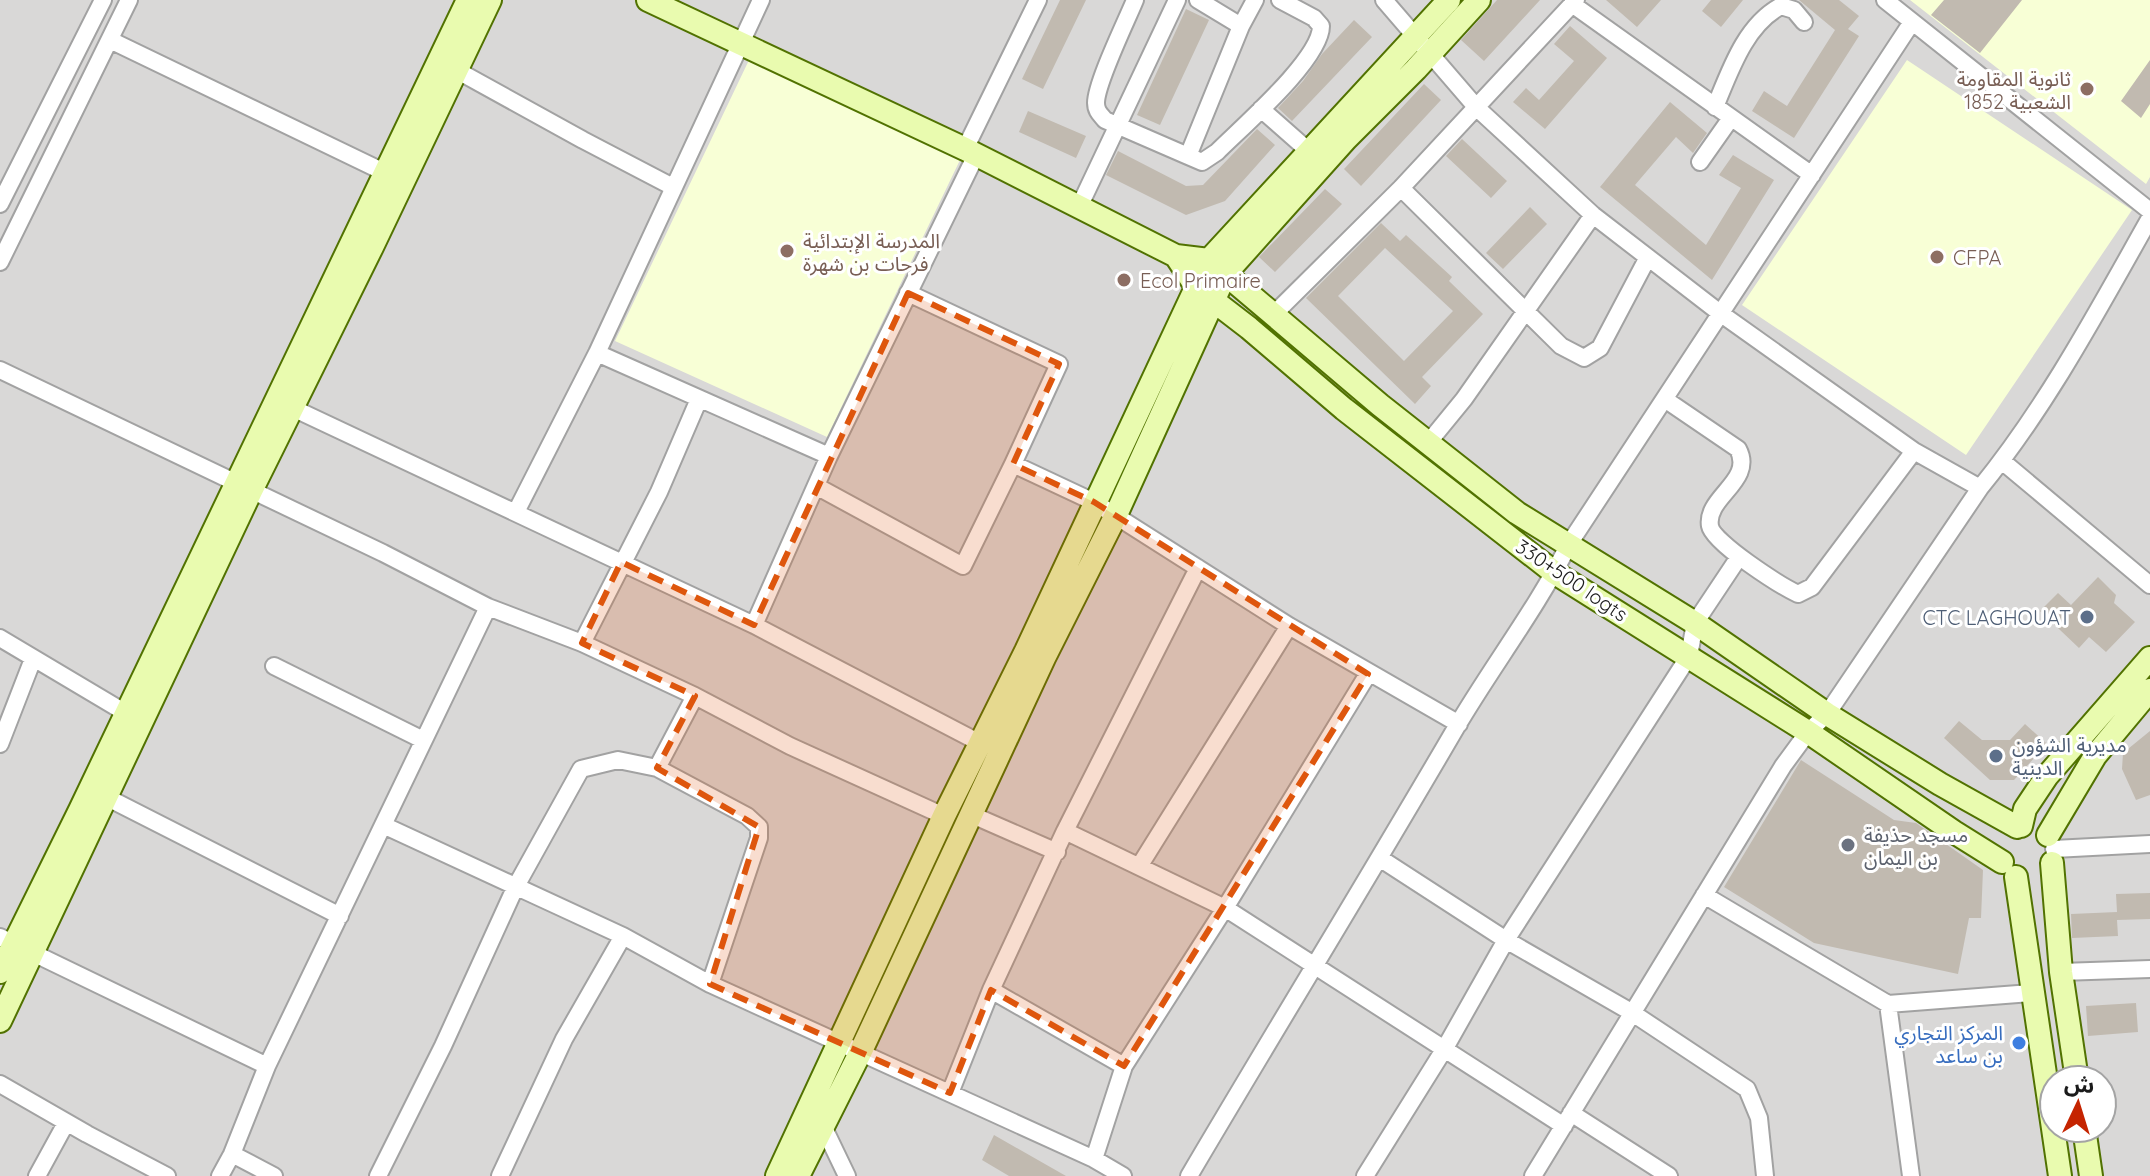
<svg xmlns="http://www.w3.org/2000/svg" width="2150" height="1176" font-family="Quicksand,'Noto Sans Arabic',sans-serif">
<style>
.residential{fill:#d9d8d7;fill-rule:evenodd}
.education{fill:#f8ffd6}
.building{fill:#c1bab0;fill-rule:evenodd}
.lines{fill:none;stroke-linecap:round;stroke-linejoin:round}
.street-casing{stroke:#a2a2a2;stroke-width:20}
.secondary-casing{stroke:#517201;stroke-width:26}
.street{stroke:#fff;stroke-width:16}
.secondary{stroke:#e9fbaf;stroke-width:22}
.marked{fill:#de560d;fill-opacity:0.2;stroke:#de560d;stroke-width:6;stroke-dasharray:16 10;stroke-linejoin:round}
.education-dot{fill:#8d6e63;stroke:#fff;stroke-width:3}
.service-dot{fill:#5c6f8a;stroke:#fff;stroke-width:3}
.worship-dot{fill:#6b7280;stroke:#fff;stroke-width:3}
.shop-dot{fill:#3f7fe0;stroke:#fff;stroke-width:3}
.labels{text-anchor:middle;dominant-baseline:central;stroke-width:6;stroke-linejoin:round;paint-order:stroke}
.education-label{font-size:20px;fill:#785e54;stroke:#fff;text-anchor:start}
.street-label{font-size:20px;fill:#1b1b1b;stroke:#fff}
.service-label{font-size:20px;fill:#4e5e75;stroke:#fff;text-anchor:end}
.worship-label{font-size:20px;fill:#5b616d;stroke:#fff;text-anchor:start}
.shop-label{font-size:20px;fill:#366cbe;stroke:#fff;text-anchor:end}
</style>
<rect width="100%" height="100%" fill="#edebdf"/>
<path class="residential" d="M 0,0 L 2150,0 L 2150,1176 L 0,1176 ZM 2054,1080 L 2102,1080 L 2102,1128 L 2054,1128 Z"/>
<path class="education" d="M 1910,0 L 2150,0 L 2150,177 L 2146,184 Z
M 749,60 L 960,160 L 827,437 L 615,341 Z
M 1907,60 L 2132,210 L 1966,455 L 1742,305 Z"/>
<path class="building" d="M 1060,0 L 1086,0 L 1043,89 L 1022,79 Z
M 1497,0 L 1540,0 L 1484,61 L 1461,40 Z
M 1606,0 L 1661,0 L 1637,27 Z
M 1711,0 L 1743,0 L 1721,27 L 1702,11 Z
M 1799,0 L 1839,0 L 1859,16 L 1848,29 L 1859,36 L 1794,138 L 1752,111 L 1764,91 L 1787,106 L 1835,30 Z
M 1944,0 L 2022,0 L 1980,53 L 1931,15 Z
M 1186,9 L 1209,20 L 1160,125 L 1137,115 Z
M 1354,20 L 1372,37 L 1292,121 L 1278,108 L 1303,81 L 1322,54 Z
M 1570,26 L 1607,58 L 1545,129 L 1513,102 L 1526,88 L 1539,100 L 1574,61 L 1554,44 Z
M 2150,60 L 2150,104 L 2141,118 L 2121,101 Z
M 1424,84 L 1441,100 L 1361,186 L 1344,169 Z
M 1670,102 L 1707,133 L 1693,153 L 1676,137 L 1635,185 L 1706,245 L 1741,188 L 1719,175 L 1733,155 L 1774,180 L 1712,280 L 1600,187 Z
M 1028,111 L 1086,136 L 1076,158 L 1019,132 Z
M 1257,129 L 1275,145 L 1225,201 L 1186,215 L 1106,175 L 1118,151 L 1186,186 L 1203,185 Z
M 1462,139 L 1507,181 L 1491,198 L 1446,156 Z
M 1325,189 L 1342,204 L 1275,272 L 1259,257 Z
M 1530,207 L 1547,224 L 1503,269 L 1486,253 Z
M 1381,223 L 1400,241 L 1406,235 L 1452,277 L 1449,281 L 1483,314 L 1422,377 L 1431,386 L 1415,404 L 1306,298 ZM 1385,248 L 1453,311 L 1404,361 L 1338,296 Z
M 2098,577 L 2116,595 L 2114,603 L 2135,622 L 2106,652 L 2089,637 L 2079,648 L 2040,611 L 2058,593 L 2071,605 Z
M 1959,721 L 1982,740 L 2010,740 L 2025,724 L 2047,744 L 2014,780 L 1990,780 L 1944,738 Z
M 2150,731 L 2150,795 L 2136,800 L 2122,769 L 2123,753 Z
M 1801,760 L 1894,820 L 1916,823 L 1983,870 L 1981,918 L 1969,918 L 1958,974 L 1814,943 L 1724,887 Z
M 2150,893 L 2150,919 L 2117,920 L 2118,936 L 2072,938 L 2071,914 L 2117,912 L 2116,894 Z
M 2136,1003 L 2138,1032 L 2088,1036 L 2086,1006 Z
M 994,1135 L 1066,1176 L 1009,1176 L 982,1160 Z"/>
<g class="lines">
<g class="street-casing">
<path id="street" d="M 1135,0 C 1126,22 1096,83 1096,103 C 1096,111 1100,114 1105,120 L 1188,156 L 1241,26 L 1255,0
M 1198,0 L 1241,26
M 1384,0 L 1477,108 L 1593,215 L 1720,313 L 1914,451 L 1980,488
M 1885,0 L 2150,211
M 1572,4 L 1812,175
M 110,40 L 386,173
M 458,71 L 583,140 L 673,187
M 1715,107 C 1730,71 1745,25 1781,6 L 1794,10 L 1804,22
M 1261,109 L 1311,153
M 965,149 L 1038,0
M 1188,156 L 1202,162 L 1217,152 C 1242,127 1321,59 1321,26 L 1314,18 L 1280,0
M 1700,162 L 1731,118
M 1401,188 L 1561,346 L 1584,358 L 1600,348 L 1647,259
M 0,204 L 103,0
M 1080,205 L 1177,0
M 0,262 L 129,0
M 908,293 L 1059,364 L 1013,464
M 1275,313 L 1401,188 L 1576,0
M 597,353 L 829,456
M 0,370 L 383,553 L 488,607 L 582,643 L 695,696 L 790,746 L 944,816
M 1666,400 L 1738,449 C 1755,481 1705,497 1710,526 C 1713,543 1781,586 1798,594 L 1812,587 L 1914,451
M 282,403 L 754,625 L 982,744
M 1428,443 L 1464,399 L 1593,215
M 2002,461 L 2150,585
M 816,486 L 963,566 L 1013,464 L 1094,502 L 1289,626 L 1459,724
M 516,512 L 597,353 L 761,0
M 754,625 L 829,456 L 976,155
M 0,638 L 136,719
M 582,643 L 659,492 L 699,399
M 274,666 L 423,740
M 0,744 L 33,659
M 657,768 L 747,816 L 759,827 L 759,838 L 710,984
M 108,798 L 340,916
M 970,814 L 1057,852
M 383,825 L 623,936 L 710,984 L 1094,1159 L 1123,1176
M 1065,831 L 1225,908 L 1564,1126
M 2054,849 L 2150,844
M 1381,859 L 1506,940 L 1631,1012 L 1747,1089 L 1759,1118 L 1765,1176
M 1140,865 L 1289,626
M 1704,895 L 1888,1004
M 0,937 L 267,1066
M 2061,972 L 2150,969
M 991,990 L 1124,1066
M 0,1084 L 87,1134 L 167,1176
M 950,1093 L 991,990 L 1065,831 L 1198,568
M 1571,1113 L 1669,1176
M 823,1126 L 847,1176
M 232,1154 L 274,1176
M 1094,1159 L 1124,1066 L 1225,908 L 1368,674
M 37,1176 L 66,1123
M 220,1176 L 232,1154 L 267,1066 L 488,607
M 378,1176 L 443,1046 L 515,888 L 581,769 L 618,760 L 657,768 L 695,696
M 500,1176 L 564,1039 L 623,936
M 1189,1176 C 1278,1025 1369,877 1457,726 C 1493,665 1537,608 1569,544 L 1912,22
M 1365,1176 L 1445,1048 L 1506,940 L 1689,656 L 1695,623 L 1739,557
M 1533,1176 L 1783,766 L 1808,732 L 1827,714 L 1980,488 C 2047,406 2098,310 2150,218
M 1911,1176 L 1888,1004 L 2031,993"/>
</g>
<g class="secondary-casing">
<path id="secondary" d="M 648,0 L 965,149 L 1176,256 L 1209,260 L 1380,405 L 1517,513 L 1695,623 L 1827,714 L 1940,784 L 2017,827
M 1176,256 L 1197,288 L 1249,328 L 1344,409 L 1555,573 L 1808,732 L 1954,832 L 2002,862
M 2021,826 L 2025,809 L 2047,776 L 2150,658
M 2048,835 L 2095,756 L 2150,690
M 2052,863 L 2061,972 L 2077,1080
M 2016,877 L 2060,1176
M 0,972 L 80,810 L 468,0
M 0,1021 L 251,491 L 372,247 L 490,0
M 2084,1128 L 2091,1176
M 777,1176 L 944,816 L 1026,651 L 1209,260 L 1449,0
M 798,1176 L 860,1053 L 1044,658 L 1115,517 L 1226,273 L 1346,139 L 1416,69 L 1479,0"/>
</g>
<use href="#street" class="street"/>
<use href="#secondary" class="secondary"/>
</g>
<path class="marked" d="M 908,293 L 1059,364 L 1013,464 L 1094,502 L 1368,674 L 1124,1066 L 991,990 L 950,1093 L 710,984 L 759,827 L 657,768 L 695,696 L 582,643 L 621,562 L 754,625 Z"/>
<g class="education-dot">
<circle cx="2087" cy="89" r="8"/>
<circle cx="787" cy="251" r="8"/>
<circle cx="1937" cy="257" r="8"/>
<circle cx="1124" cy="280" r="8"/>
</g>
<g class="service-dot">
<circle cx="2087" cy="617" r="8"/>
<circle cx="1996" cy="756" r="8"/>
</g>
<circle class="worship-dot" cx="1848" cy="845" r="8"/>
<circle class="shop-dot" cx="2019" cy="1043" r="8"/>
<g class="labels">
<g class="education-label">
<text x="2071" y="78" text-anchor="end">ثانوية المقاومة<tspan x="2071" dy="23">الشعبية 1852</tspan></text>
<text x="803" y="240">المدرسة الإبتدائية<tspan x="803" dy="23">فرحات بن شهرة</tspan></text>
<text x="1953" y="257">CFPA</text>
<text x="1140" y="280">Ecol Primaire</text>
</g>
<g class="street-label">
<text transform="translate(1572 580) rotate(34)">330+500 logts</text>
</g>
<g class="service-label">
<text x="2071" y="617">CTC LAGHOUAT</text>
<text x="2012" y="744" text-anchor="start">مديرية الشؤون<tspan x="2012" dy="23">الدينية</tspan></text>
</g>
<g class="worship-label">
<text x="1864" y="834">مسجد حذيفة<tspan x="1864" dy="23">بن اليمان</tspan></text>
</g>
<g class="shop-label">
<text x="2003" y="1032">المركز التجاري<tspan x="2003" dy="23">بن ساعد</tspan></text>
</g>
</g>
<g transform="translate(2078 1104) rotate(4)"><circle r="38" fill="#ffffff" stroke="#a4a4a4" stroke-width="2"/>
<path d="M0-6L14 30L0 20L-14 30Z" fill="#c52400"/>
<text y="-12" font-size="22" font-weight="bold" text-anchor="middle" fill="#1b1b1b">ش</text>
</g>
</svg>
